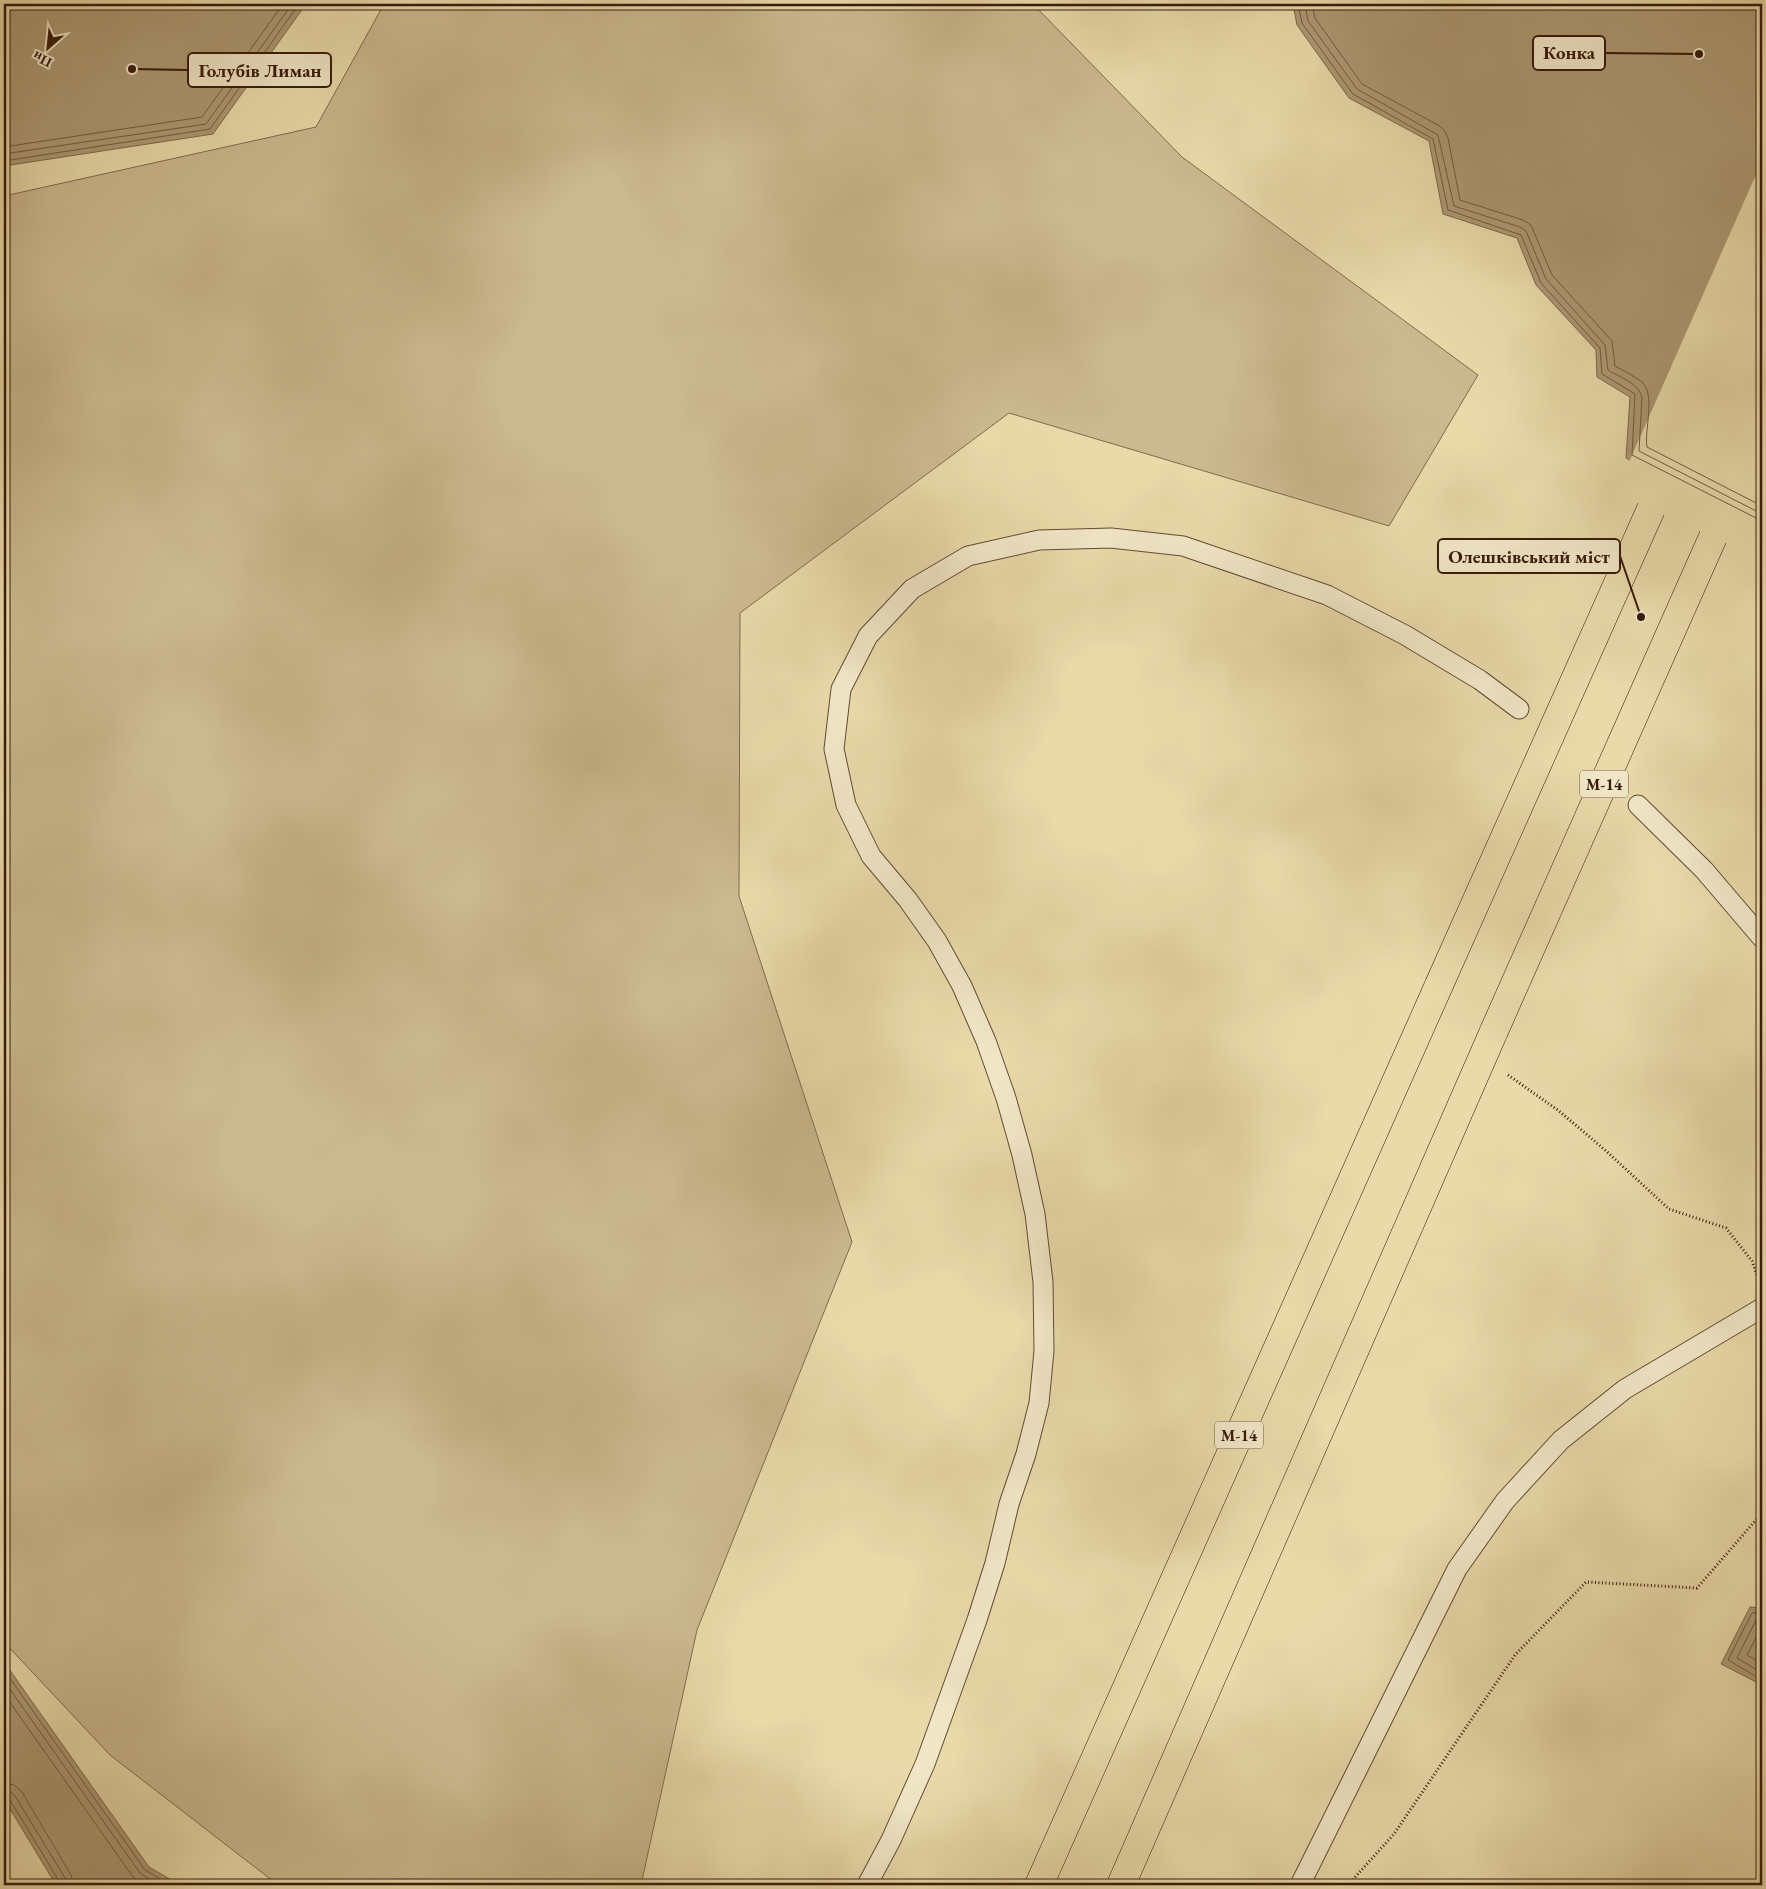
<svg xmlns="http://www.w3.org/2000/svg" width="1766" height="1889" font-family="'EB Garamond',serif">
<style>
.green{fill:#cbb98f;stroke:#826a4d}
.water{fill:#ad9974;stroke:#7e664a}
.pier{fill:#e9daaa}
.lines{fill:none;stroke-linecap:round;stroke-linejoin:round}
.shore{stroke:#725a40;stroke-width:1}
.lane-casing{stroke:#644a33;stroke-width:21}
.highway-casing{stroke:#381a0b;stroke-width:29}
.path{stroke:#381a0b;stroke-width:3;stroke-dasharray:1 2.5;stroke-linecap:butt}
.lane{stroke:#f1e7c8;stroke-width:19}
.highway{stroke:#e9daaa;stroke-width:28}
.highway-bridge-casing{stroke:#381a0b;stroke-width:29;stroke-linecap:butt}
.highway-bridge{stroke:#e9daaa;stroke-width:28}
.labels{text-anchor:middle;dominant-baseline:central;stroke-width:5;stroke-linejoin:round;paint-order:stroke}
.shield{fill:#f1e7c8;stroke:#705844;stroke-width:1}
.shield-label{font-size:16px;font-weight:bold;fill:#381a0b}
.leader{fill:none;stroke:#381a0b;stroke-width:2}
.callout-dot{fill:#381a0b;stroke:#f1e7c8;stroke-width:2}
.callout{fill:#f1e7c8;stroke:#381a0b;stroke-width:2}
.callout-label{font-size:19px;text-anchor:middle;font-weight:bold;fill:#381a0b}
</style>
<rect width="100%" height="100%" fill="#e9daaa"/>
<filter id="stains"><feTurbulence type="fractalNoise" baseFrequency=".004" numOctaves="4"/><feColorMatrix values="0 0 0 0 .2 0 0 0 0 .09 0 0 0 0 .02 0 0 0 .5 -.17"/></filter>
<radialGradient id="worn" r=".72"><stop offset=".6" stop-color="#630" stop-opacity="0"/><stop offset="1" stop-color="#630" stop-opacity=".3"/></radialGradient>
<path class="green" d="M 384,4 L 1033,4 L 1182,157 L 1478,375 L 1389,526 L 1009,413 L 740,613 L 739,896 L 852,1242 L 697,1630 L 641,1885 L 278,1885 L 110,1755 L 4,1642 L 4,196 L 316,127 Z"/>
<path class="water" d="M 4,4 L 306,4 L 213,134 L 4,166 Z
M 1293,4 L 1762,4 L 1762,527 L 1626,458 L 1630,397 L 1597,377 L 1596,350 L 1536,285 L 1517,238 L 1443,214 L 1429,141 L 1349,98 L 1297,25 Z
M 1750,1607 L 1762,1608 L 1762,1685 L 1721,1664 Z
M 4,1662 L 149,1867 L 180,1885 L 56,1885 L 4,1799 Z"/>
<path class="pier" d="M 1762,161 L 1762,525 L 1761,529 L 1629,462 Z"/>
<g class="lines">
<path class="shore" d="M 1298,4 L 1302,23 L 1353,94 L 1433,139 L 1448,210 L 1521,235 L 1541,283 L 1600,348 L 1602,374 L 1635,394 L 1632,455 L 1762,521
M 1305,4 L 1308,21 L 1357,89 L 1438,135 L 1454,206 L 1520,227 L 1526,231 L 1546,279 L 1605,345 L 1608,370 C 1619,377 1639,383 1642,398 L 1639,451 L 1762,514
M 1312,4 L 1315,18 L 1362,84 L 1438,125 L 1444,130 L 1448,138 L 1460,200 L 1523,220 L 1531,225 L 1552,275 L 1612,341 L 1615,366 C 1624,371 1634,376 1642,382 C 1656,395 1644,430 1647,447 L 1762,506
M 4,147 L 202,117 L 283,4
M 4,154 L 206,124 L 292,4
M 4,161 L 210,129 L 299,4
M 1762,1612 L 1752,1613 L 1728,1660 L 1762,1680
M 1762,1619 L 1756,1620 L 1737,1658 L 1762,1673
M 1762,1626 L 1747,1655 L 1762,1664
M 4,1670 L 145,1870 L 171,1885
M 4,1681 L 140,1873 L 158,1885
M 4,1694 L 133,1877 L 144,1885
M 4,1783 L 14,1785 L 22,1792 L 71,1875 L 74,1885
M 4,1791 L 11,1792 L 15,1796 L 65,1878 L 66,1885
M 4,1797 L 10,1800 L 59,1881 L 60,1885"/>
<g class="lane-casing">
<path id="lane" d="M 1638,805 L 1704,870 L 1762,938
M 867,1885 L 891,1840 L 925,1764 L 977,1620 L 995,1563 L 1009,1504 L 1026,1454 L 1039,1403 L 1044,1351 L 1043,1282 L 1035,1214 L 1022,1155 L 1006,1098 L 986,1041 L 962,986 L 937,941 L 908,900 L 871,856 L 846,805 L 834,749 L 841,689 L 868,636 L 912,589 L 968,556 L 1039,540 L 1111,538 L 1183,546 L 1327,595 L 1405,635 L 1480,680 L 1519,709
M 1300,1885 L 1457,1569 L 1505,1501 L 1561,1440 L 1625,1389 L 1762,1308"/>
</g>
<g class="highway-casing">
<path id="highway" d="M 1039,1885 L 1439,985
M 1121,1885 L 1494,1031"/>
</g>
<path class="path" d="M 1508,1075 L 1559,1111 L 1605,1150 L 1669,1209 L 1726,1228 L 1752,1261 L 1759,1281
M 1348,1885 L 1394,1834 L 1515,1655 L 1586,1582 L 1697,1588 L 1762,1513"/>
<use href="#lane" class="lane"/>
<use href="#highway" class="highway"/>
<g class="highway-bridge-casing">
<path id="highway-bridge" d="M 1439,985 L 1651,509
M 1494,1031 L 1713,537"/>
</g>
<use href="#highway-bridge" class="highway-bridge"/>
</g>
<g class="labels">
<g class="shield">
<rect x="1580" y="770.5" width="48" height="27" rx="4"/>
<rect x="1215" y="1421.5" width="48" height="27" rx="4"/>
</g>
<g class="shield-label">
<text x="1604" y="784">М-14</text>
<text x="1239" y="1435">М-14</text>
</g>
</g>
<path class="leader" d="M1699 54L1605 53M132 69L188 70M1641 617L1620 556"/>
<g class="callout-dot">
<circle cx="1699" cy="54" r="5"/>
<circle cx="132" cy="69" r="5"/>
<circle cx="1641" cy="617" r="5"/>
</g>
<g class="callout">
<rect x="1533" y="36" width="72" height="34" rx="5"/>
<rect x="188" y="53" width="143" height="34" rx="5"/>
<rect x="1438" y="539" width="182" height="34" rx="5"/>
</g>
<g class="callout-label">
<text x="1569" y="59">Конка</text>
<text x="260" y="77">Голубів Лиман</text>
<text x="1529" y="563">Олешківський міст</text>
</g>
<rect width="1766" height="1889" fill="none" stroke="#e9daaa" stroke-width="20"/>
<rect x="5" y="5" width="1756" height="1879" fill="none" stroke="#381a0b" stroke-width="2.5"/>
<rect x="10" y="10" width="1746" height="1869" fill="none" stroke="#381a0b"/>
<g transform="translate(48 48) rotate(207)" stroke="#f1e7c8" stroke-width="4" paint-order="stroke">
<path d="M0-4L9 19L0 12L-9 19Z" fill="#381a0b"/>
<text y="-8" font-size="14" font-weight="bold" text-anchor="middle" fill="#381a0b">Пн</text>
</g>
<rect width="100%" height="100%" filter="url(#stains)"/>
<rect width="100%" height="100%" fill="url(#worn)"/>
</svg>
